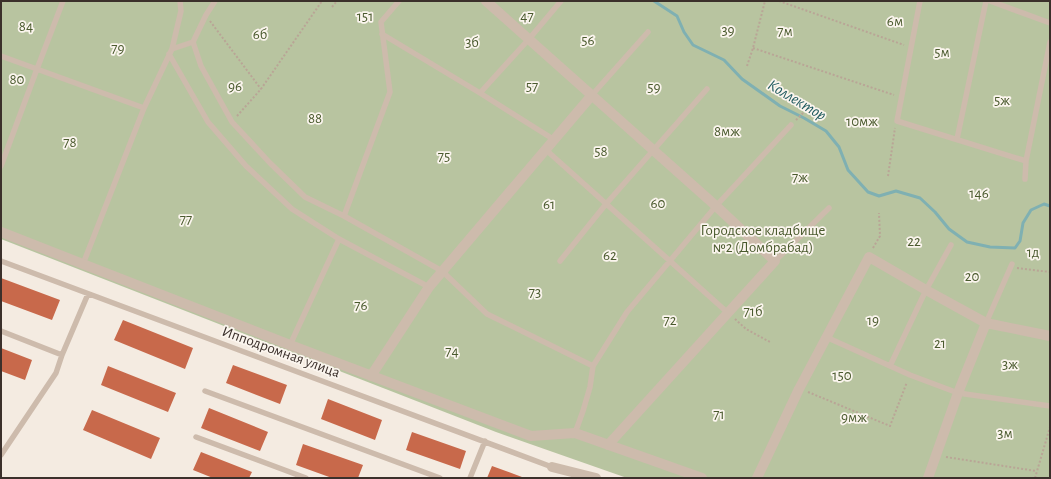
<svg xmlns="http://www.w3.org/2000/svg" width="1051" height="479" font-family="'Alegreya Sans',sans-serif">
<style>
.green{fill:#b8c4a0}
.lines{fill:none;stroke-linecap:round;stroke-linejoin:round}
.stream{stroke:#7fb0b2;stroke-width:3}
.building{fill:#c8694b}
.path{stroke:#b9a596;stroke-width:2;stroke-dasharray:2 2;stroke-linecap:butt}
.lane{stroke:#cdbbac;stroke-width:5.5}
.street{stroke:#cdbbac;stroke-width:10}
.labels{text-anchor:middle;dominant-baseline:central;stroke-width:3.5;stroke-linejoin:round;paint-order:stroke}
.park-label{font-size:15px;fill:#4a5a2e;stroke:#fbf5ee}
.street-label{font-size:15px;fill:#3b302b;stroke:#fbf5ee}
.water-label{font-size:16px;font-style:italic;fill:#1f5a5e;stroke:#fbf5ee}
</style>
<rect width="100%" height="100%" fill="#f4ebe1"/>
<path class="green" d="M 1,1 L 1050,1 L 1050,478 L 627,478 L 496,432 L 1,239 Z"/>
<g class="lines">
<path class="stream" d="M 654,1 L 677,16 L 684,32 L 693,45 L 724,60 L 742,79 L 780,106 L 804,118 L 826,131 L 839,147 L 848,170 L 868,192 L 879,196 L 896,191 L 920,198 L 935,212 L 949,229 L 967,242 L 990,247 L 1015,248 L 1020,241 L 1023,223 L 1031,210 L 1044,204 L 1050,206"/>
</g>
<path class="building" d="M 1,278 L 60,300 L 52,320 L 1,301 Z
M 123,320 L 193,348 L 185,369 L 114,340 Z
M 1,348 L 32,360 L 25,380 L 1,371 Z
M 233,365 L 287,385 L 280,404 L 226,383 Z
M 108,366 L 176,393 L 168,412 L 101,385 Z
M 328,399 L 382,420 L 375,440 L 321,419 Z
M 209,408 L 268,432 L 260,451 L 201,428 Z
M 92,410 L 160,438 L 151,459 L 83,430 Z
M 412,432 L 466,451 L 460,469 L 406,450 Z
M 303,444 L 363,465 L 358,478 L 332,478 L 296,465 Z
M 201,452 L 252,472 L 249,478 L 213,478 L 193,470 Z
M 492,466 L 522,477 L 521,478 L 487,478 Z"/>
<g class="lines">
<path class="path" d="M 779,1 L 904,45
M 332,7 L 337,1
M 210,21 L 261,89
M 753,48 L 894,95
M 747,66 L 753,48 L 765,1
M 237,116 L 261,89 L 322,1
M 796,120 L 811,105
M 888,176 L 895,128
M 873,248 L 880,236 L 879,213
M 1017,268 L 1050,272
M 735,319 L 746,329 L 770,342
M 808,392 L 890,426 L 907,382
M 946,457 L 1036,471
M 1035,478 L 1050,427"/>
<path class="lane" d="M 215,1 L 206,15 L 193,42 L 201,66 L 232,122 L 270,163 L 305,197 L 344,216 L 442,271 L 487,314 L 593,366
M 920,1 L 897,121 L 1026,161
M 990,1 L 1050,23
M 382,34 L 480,93 L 553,139
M 172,49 L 193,42
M 169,54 L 208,122 L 246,166 L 292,209 L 339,239 L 429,287
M 1,56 L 144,108
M 480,93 L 529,39 L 561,1
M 592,95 L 648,32
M 957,139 L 986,1
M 545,149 L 728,313
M 1,166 L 37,69 L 63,1
M 1025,179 L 1026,161 L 1050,42
M 344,216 L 390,92 L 381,22 L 399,1
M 1,261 L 552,467
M 560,261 L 606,204 L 707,89
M 775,261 L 829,208
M 83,264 L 144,108 L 172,49 L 181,11 L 180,1
M 986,323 L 1012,264
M 1,331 L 62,355
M 826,337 L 910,375 L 958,393 L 1050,406
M 290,345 L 339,239
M 890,366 L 926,290 L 951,245
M 205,391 L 440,478
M 575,433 L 583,411 L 590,387 L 593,366 L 627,312 L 716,206 L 791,125
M 196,437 L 306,478
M 1,455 L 56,373 L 62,355 L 88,294
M 470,478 L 485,441"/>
<path class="street" d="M 486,1 L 716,206 L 775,261 L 608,445
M 1,232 L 290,345 L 531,436 L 575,433 L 702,478
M 371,376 L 429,287 L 592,95
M 552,467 L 596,478
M 757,478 L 799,389 L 869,257 L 926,290 L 986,323 L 1050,336
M 928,478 L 958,393 L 986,323"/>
</g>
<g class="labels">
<g class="park-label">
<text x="365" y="16">151</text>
<text x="527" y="16">47</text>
<text x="895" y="21">6м</text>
<text x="26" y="26">84</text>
<text x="728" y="30">39</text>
<text x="785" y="31">7м</text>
<text x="260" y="34">6б</text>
<text x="588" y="40">56</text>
<text x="472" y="42">3б</text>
<text x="118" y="48">79</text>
<text x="942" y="52">5м</text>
<text x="17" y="79">80</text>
<text x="235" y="86">96</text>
<text x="532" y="86">57</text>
<text x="654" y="87">59</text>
<text x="1002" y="100">5ж</text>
<text x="315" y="118">88</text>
<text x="862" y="121">10мж</text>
<text x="727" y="131">8мж</text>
<text x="70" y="142">78</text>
<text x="601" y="151">58</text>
<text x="444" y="156">75</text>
<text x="800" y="177">7ж</text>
<text x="979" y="193">146</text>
<text x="658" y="203">60</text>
<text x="549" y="204">61</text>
<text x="186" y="219">77</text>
<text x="763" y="230">Городское кладбище<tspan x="763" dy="17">№2 (Домбрабад)</tspan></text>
<text x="914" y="241">22</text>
<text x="1033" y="252">1д</text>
<text x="610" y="255">62</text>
<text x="972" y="276">20</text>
<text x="535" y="292">73</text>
<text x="361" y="305">76</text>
<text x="753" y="311">71б</text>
<text x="670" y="320">72</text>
<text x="873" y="320">19</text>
<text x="940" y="343">21</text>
<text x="452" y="351">74</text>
<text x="1010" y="364">3ж</text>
<text x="842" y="375">150</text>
<text x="719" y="414">71</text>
<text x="854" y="417">9мж</text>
<text x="1005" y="433">3м</text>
</g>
<g class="street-label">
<text transform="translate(281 352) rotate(20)">Ипподромная улица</text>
</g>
<g class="water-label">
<text transform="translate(797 100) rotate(31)">Коллектор</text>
</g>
</g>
<rect width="1051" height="479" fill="none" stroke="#3b302b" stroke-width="4"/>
</svg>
